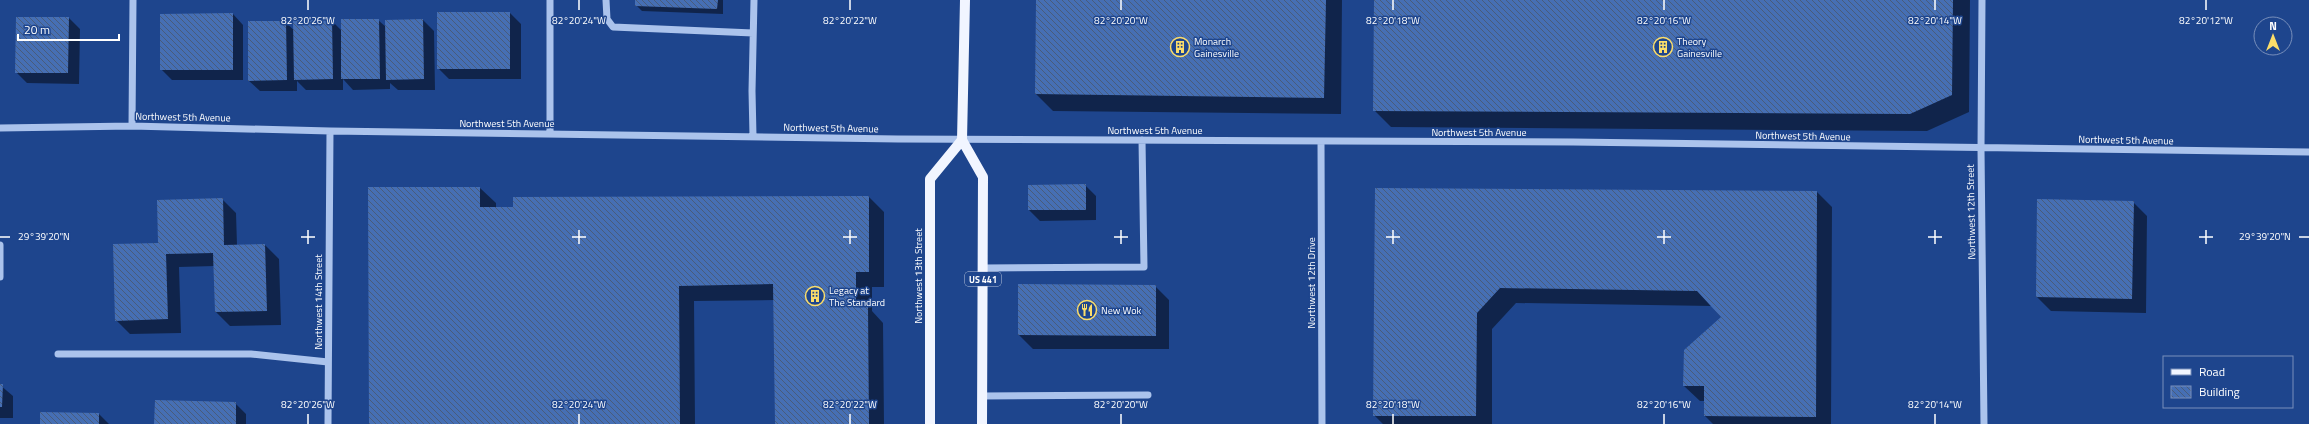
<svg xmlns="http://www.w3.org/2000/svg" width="2309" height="424" font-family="'Titillium Web',sans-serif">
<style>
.shadow{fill:#0007}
.building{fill:url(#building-back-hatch)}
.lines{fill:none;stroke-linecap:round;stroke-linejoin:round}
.minor{stroke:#abc3ec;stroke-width:7}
.major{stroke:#f1f5ff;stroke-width:10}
.ticks{fill:none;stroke:#fff;stroke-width:1.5}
.labels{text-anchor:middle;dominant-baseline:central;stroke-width:3;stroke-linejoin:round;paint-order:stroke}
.shield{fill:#1e458d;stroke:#bcc7dd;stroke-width:1}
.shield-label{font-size:9px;font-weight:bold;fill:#fff}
.poi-label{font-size:10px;fill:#fff;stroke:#1e458d;text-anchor:start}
.street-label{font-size:10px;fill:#fff;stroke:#1e458d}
.ticks-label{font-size:10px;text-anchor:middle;fill:#fff;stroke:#1e458d;stroke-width:3;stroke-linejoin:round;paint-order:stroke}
</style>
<defs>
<pattern id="building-back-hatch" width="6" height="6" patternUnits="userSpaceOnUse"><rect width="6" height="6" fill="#466fb4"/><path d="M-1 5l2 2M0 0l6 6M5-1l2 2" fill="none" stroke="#495c7b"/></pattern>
</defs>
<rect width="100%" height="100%" fill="#1e458d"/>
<path class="shadow" d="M 636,0 L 723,0 L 723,14 L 642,11 L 636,5 Z
M 1037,0 L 1342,0 L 1341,114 L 1053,111 L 1036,94 Z
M 1375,0 L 1970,0 L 1969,112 L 1927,131 L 1391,127 L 1374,110 Z
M 510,13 L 521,24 L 521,79 L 449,79 L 438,68 Z
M 233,14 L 243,25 L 243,80 L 172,80 L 161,69 Z
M 69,18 L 80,29 L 79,84 L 27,83 L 16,72 Z
M 331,20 L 342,31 L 378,20 L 386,27 L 423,20 L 434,31 L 435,90 L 398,90 L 390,83 L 390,89 L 353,90 L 343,79 L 343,90 L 306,90 L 297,81 L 297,91 L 260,91 L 249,81 L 285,22 L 295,31 Z
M 1085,185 L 1096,196 L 1096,220 L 1040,221 L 1029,210 Z
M 369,188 L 480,188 L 496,203 L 496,208 L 869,197 L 884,212 L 884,287 L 872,287 L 872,311 L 883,323 L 884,424 L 776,424 L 775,300 L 694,301 L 695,424 L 370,424 Z
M 1376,189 L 1817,192 L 1832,207 L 1831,424 L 1713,424 L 1705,416 L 1705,401 L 1700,401 L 1684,386 L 1722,317 L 1712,306 L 1516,303 L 1492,329 L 1492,424 L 1383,424 L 1374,415 Z
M 222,199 L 236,213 L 237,245 L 265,245 L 279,259 L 281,325 L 230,326 L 216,312 L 215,266 L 179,267 L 181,333 L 130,334 L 116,320 L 159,244 Z
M 2133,202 L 2147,216 L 2146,313 L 2051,311 L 2037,297 Z
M 1155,286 L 1169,300 L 1169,349 L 1033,349 L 1019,335 Z
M 0,385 L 13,396 L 13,418 L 0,418 Z
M 235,403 L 246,414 L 246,424 L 155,424 Z
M 99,414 L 109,424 L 41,424 Z"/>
<path class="building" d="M 635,0 L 718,0 L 717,9 L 635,6 Z
M 1036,0 L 1326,0 L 1324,98 L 1035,94 Z
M 1374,0 L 1953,0 L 1952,95 L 1910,114 L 1373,111 Z
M 437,12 L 510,12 L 510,69 L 437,69 Z
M 233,13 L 233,70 L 160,70 L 160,14 Z
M 16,17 L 69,17 L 68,73 L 15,73 Z
M 332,19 L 333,79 L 294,80 L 293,20 Z
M 341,19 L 379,19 L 380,79 L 341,79 Z
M 423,19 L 424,79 L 386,80 L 385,20 Z
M 248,21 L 286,21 L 287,80 L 248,81 Z
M 1086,184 L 1086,210 L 1028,210 L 1028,185 Z
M 368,187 L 480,187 L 480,207 L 513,207 L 513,197 L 869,196 L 869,272 L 856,272 L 856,306 L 868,306 L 869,424 L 775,424 L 773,284 L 679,286 L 680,424 L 369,424 Z
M 1375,188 L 1817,191 L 1816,417 L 1704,416 L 1704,386 L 1683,386 L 1684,350 L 1721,317 L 1697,291 L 1500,288 L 1477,313 L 1476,416 L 1373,416 Z
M 223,198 L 224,245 L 265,244 L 267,311 L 215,312 L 213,253 L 166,254 L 168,319 L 115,321 L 113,244 L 158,243 L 157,200 Z
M 2037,199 L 2134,201 L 2132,299 L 2036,297 Z
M 1018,284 L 1156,285 L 1156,336 L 1018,335 Z
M 0,384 L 3,384 L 2,407 L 0,407 Z
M 155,400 L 236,402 L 236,424 L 154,424 Z
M 40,412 L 99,413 L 99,424 L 40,424 Z"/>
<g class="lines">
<path class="minor" d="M 550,0 L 550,133
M 606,0 L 607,19 L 613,27 L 753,33
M 1982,0 L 1981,149 L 1984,424
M 132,126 L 133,0
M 0,128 L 132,126 L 330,131 L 898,139 L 1573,142 L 2309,152
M 753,136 L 752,91 L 754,0
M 1321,141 L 1322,424
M 0,245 L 0,277
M 983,268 L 1144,267 L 1142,140
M 58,354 L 251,354 L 328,362
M 982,396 L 1148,395
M 328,424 L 330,131"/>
<path class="major" d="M 965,0 L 962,140 L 983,177 L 982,424
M 930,424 L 930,179 L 962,140"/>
</g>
<path class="ticks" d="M 308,0 L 308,10M 579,0 L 579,10M 850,0 L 850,10M 1121,0 L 1121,10M 1393,0 L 1393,10M 1664,0 L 1664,10M 1935,0 L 1935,10M 2206,0 L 2206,10M 308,230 L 308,244M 579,230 L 579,244M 850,230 L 850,244M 1121,230 L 1121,244M 1393,230 L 1393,244M 1664,230 L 1664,244M 1935,230 L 1935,244M 2206,230 L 2206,244M 0,237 L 10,237M 301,237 L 315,237M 572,237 L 586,237M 843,237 L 857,237M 1114,237 L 1128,237M 1386,237 L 1400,237M 1657,237 L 1671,237M 1928,237 L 1942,237M 2199,237 L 2213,237M 2299,237 L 2309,237M 308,414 L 308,424M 579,414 L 579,424M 850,414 L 850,424M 1121,414 L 1121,424M 1393,414 L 1393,424M 1664,414 L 1664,424M 1935,414 L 1935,424"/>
<defs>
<g id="building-ring" transform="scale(1)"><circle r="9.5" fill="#1e458d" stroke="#fbdd6a" stroke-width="1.5"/><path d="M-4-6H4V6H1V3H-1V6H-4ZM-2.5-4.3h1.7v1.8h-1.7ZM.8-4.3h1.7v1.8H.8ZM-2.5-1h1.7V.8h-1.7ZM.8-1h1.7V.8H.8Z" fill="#fbdd6a"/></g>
<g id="restaurant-ring" transform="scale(1)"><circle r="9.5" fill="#1e458d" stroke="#fbdd6a" stroke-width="1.5"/><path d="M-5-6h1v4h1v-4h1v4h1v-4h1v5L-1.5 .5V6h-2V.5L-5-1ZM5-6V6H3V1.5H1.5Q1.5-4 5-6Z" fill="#fbdd6a"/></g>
</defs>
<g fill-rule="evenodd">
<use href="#building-ring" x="1180" y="47"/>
<use href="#building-ring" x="1663" y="47"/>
<use href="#building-ring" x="815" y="296"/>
<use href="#restaurant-ring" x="1087" y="310"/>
</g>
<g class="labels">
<rect class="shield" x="965" y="272" width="36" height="14" rx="3"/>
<g class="shield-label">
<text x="983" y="279">US 441</text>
</g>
<g class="poi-label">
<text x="1194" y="41">Monarch<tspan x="1194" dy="12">Gainesville</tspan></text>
<text x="1677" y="41">Theory<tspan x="1677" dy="12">Gainesville</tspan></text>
<text x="829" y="290">Legacy at<tspan x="829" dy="12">The Standard</tspan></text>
<text x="1101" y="310">New Wok</text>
</g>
<g class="street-label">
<text transform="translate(183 117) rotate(1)">Northwest 5th Avenue</text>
<text x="507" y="123">Northwest 5th Avenue</text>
<text transform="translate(831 128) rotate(1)">Northwest 5th Avenue</text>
<text x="1155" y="130">Northwest 5th Avenue</text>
<text x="1479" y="132">Northwest 5th Avenue</text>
<text transform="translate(1803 136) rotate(1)">Northwest 5th Avenue</text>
<text transform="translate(2126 140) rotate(1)">Northwest 5th Avenue</text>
<text transform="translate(1971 212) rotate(-91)">Northwest 12th Street</text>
<text transform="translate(918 276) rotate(-90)">Northwest 13th Street</text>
<text transform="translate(1311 283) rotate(-90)">Northwest 12th Drive</text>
<text transform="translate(318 302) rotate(-90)">Northwest 14th Street</text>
</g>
</g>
<g class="ticks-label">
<text x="308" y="24">82°20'26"W</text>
<text x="579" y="24">82°20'24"W</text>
<text x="850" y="24">82°20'22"W</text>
<text x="1121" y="24">82°20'20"W</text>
<text x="1393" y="24">82°20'18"W</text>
<text x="1664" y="24">82°20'16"W</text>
<text x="1935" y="24">82°20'14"W</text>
<text x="2206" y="24">82°20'12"W</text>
<text x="44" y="240">29°39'20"N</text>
<text x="2265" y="240">29°39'20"N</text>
<text x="308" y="408">82°20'26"W</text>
<text x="579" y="408">82°20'24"W</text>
<text x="850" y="408">82°20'22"W</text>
<text x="1121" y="408">82°20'20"W</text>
<text x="1393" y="408">82°20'18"W</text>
<text x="1664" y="408">82°20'16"W</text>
<text x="1935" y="408">82°20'14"W</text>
</g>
<rect x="2163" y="356" width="130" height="52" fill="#1e458d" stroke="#788fbb"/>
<rect x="2171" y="369" width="20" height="6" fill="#f1f5ff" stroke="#788fbb"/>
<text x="2199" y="376" font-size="12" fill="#ffffff">Road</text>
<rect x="2171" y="386" width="20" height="12" fill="url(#building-back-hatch)" stroke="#788fbb"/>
<text x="2199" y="396" font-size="12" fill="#ffffff">Building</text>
<g transform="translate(2273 36)"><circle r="19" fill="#1e458d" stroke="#788fbb"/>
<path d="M0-3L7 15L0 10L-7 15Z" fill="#fbdd6a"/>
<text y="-6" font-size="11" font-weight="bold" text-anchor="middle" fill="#ffffff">N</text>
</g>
<path d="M18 34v6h101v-6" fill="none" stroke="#ffffff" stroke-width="2"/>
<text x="24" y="34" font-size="12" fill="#ffffff" stroke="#1e458d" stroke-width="3" paint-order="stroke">20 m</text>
</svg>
